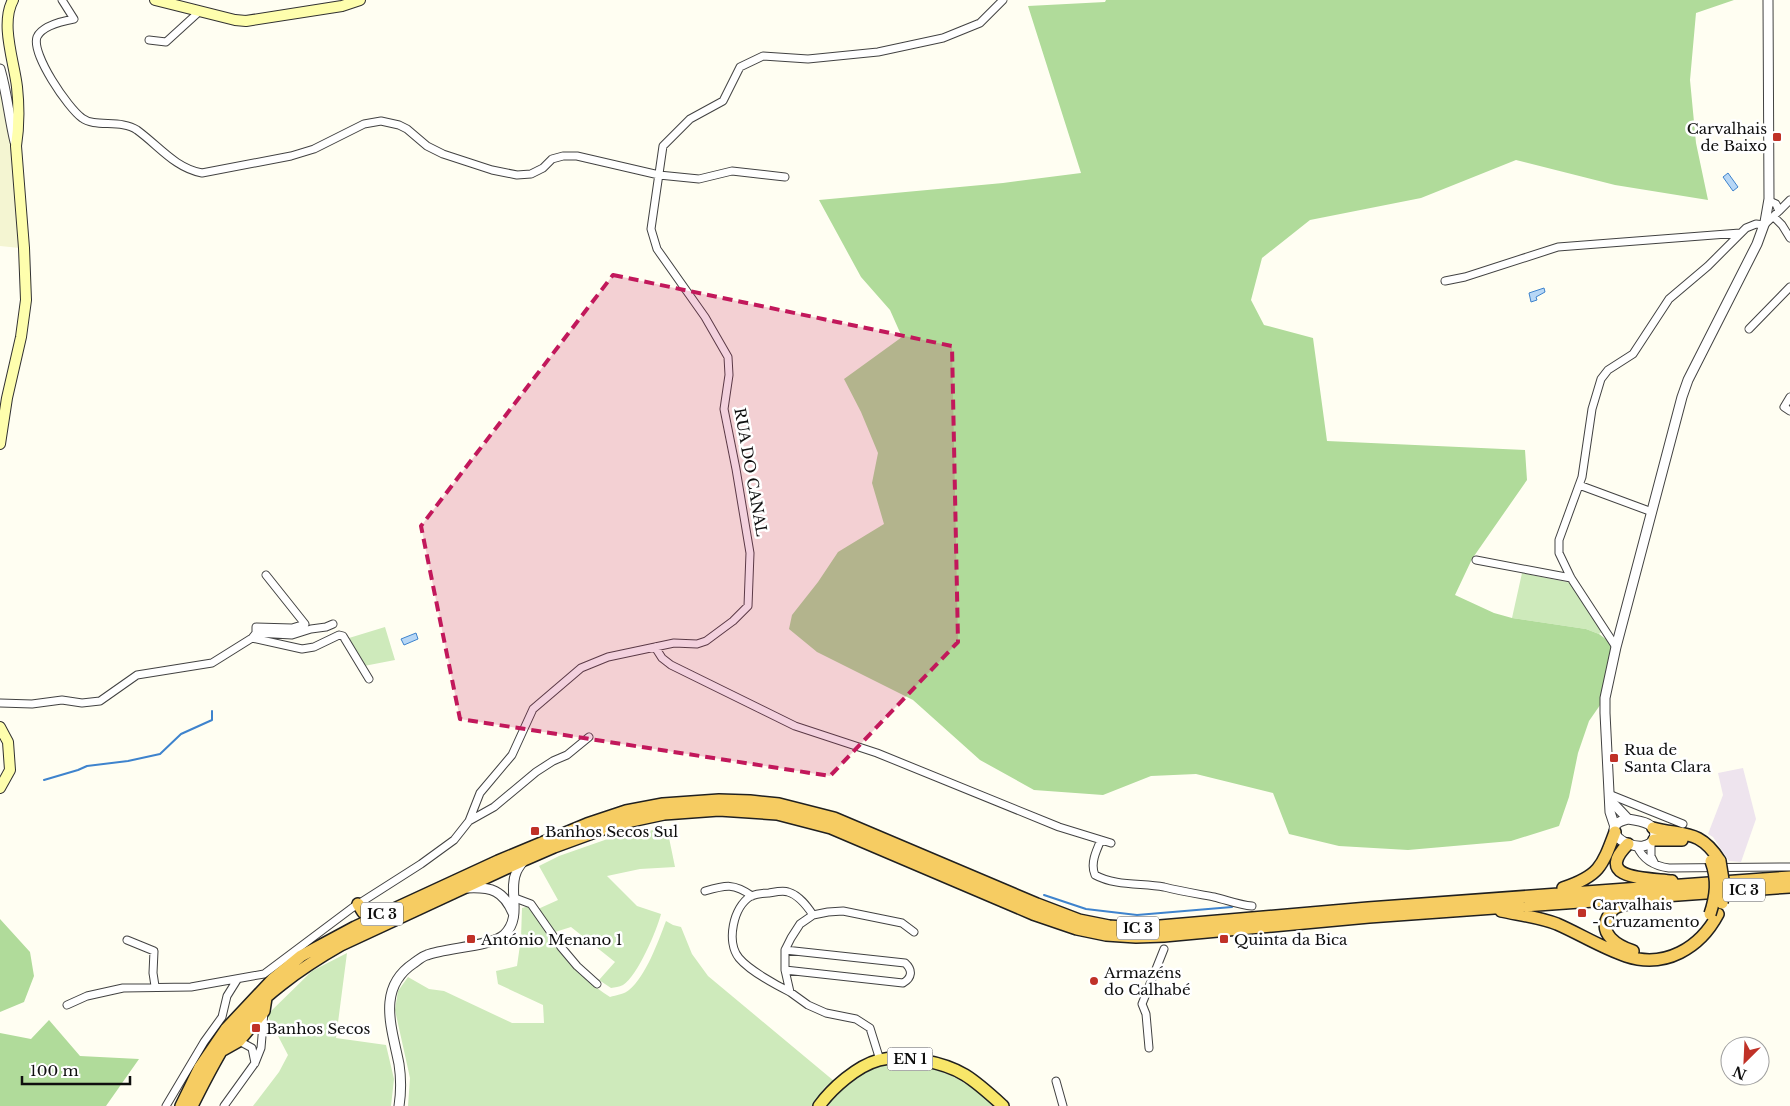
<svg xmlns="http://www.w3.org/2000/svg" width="1790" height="1106" font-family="'Libre Baskerville',serif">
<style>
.industrial{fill:#eee4ee}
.farmland{fill:#f4f5d2}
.green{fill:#ceeabb}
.forest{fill:#b0db9a}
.water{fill:#b7d7f6;stroke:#3e83cd}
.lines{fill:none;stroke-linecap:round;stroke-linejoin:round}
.stream{stroke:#3e83cd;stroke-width:2}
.minor-casing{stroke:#424242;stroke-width:9}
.tertiary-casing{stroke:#424242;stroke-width:11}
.secondary-casing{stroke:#313131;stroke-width:12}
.primary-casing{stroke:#202020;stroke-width:14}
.trunk-casing{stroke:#202020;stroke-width:14}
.minor{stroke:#fff;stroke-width:7}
.tertiary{stroke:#fff;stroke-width:9}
.secondary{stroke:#fefead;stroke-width:10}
.primary{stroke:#f8e669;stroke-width:11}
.trunk{stroke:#f6cc62;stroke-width:11}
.trunk-bridge-casing{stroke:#202020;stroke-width:14;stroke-linecap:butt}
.trunk-bridge{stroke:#f6cc62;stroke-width:11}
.marked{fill:#c2185b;fill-opacity:0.2;stroke:#c2185b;stroke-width:4;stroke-dasharray:10 6;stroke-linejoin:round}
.poi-dot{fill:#c03127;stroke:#fff;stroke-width:2}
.labels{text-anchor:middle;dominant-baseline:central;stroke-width:5;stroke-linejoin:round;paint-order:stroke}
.shield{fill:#fff;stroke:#575757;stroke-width:1}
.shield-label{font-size:14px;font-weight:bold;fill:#0f0f0f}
.poi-label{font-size:15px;fill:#0f0f0f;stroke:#fff;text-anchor:start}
.street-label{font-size:15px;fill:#0f0f0f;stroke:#fff}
</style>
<rect width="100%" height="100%" fill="#fffef2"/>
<path class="industrial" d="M 1743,768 L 1756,819 L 1741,862 L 1729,861 L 1713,837 L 1708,834 L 1723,795 L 1718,773 Z"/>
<path class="farmland" d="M 0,87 L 12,151 L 20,248 L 0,246 Z"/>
<path class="green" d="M 1522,573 L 1572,583 L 1603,631 L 1599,634 L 1586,629 L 1512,618 Z
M 385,627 L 395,660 L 364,666 L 349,638 Z
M 667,828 L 675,867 L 640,869 L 607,876 L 637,906 L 661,914 C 657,930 637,977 623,985 C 619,987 615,987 611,988 L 599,980 L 615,962 L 571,927 L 555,932 L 538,909 L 558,900 L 539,866 L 559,856 L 619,835 Z
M 529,906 C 553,942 573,973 610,997 C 616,995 625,994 629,990 C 646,976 658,942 666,921 L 673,925 L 681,927 L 692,954 L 708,976 L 834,1081 L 825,1087 L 812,1106 L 408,1106 L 410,1078 L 395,1010 L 398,991 L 408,977 L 429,989 L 444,991 L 512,1023 L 544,1023 L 543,1005 L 498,984 L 496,971 L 517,966 L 521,938 L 522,908 Z
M 347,953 L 336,1038 L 386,1045 L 394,1079 L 391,1106 L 253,1106 L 279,1072 L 288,1055 L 267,1015 L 312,971 Z
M 901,1064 C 943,1068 963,1078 994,1106 L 828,1106 C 840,1089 861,1071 881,1066 C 887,1064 895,1065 901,1064 Z"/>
<path class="forest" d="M 1106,0 L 1734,0 L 1696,13 L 1690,80 L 1696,143 L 1708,200 L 1615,185 L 1516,160 L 1421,198 L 1310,220 L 1262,258 L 1251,300 L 1264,325 L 1313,338 L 1327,441 L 1525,450 L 1527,480 L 1472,559 L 1455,595 L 1494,613 L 1512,618 L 1586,629 L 1599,634 L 1616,647 L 1605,698 L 1589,721 L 1578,753 L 1569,797 L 1559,826 L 1511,841 L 1408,850 L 1339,846 L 1289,834 L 1273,793 L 1196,774 L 1151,776 L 1103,795 L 1034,790 L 980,760 L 913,700 L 817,652 L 789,629 L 792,615 L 818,582 L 838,552 L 884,524 L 872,483 L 878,453 L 861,412 L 844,379 L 902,337 L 890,310 L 861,277 L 819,200 L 1003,183 L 1081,173 L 1028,6 L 1105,2 Z
M 0,919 L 30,952 L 34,976 L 24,1002 L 0,1012 Z
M 49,1020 L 80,1056 L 139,1059 L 106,1106 L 0,1106 L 0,1033 L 31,1039 Z"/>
<path class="water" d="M 1728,173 L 1738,187 L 1733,191 L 1723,177 Z
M 1544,288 L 1545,292 L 1536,297 L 1537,300 L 1531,302 L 1529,293 Z
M 416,633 L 418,639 L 404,645 L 401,639 Z"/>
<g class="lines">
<path class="stream" d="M 44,780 L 78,770 L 87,766 L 128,761 L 160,754 L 181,734 L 212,720 L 212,711
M 1044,895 L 1086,909 L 1137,915 L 1232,907"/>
<g class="minor-casing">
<path id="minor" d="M 62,0 L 74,19 C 63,21 42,26 37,37 C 31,54 68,108 82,118 C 95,128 121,119 137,130 C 159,146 175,168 202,173 L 291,156 L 314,149 L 364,124 L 381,121 L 399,125 L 407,129 L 427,146 L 443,154 L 492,170 L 517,175 L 531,174 L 543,168 L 552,159 L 563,156 L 577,156 L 659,175 L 699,179 L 732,171 L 785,177
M 149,40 L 166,42 L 200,11
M 1779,211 L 1790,200
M 1774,217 L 1782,225 L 1790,238
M 1445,281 L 1465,277 L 1558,247 L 1740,233
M 1749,329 L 1790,287
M 1790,397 L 1784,407 L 1790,411
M 1579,485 L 1652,512
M 1476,560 L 1571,578
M 256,633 L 292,635 L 311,629 L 326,627 L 333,624
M 252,638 L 302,649 L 314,647 L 339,635 L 343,636 L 369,679
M 655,647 L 662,658 L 671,665 L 795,726 L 877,753 L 1059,827 L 1111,843
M 1616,647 L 1571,578 L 1559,553 L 1559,540 L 1582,477 L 1592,409 L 1601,379 L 1608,370 L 1633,354 L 1669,299 L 1708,266 L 1746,228 L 1756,224 L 1764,225 L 1779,211 L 1776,204 L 1769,201
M 0,703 L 32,704 L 62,700 L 82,703 L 100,701 L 137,675 L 212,663 L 252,638 L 256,633 L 256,627 L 292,628 L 305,624 L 266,575
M 1611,795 L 1683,824
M 469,821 L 494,807 L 536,772 L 553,761 L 567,755 L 589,737
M 1101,840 C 1096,851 1090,864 1095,875 C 1115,886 1142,883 1164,887 C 1180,891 1198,894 1214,897 C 1227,900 1239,905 1252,906
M 1651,844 L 1651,856 L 1655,864
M 1637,846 C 1643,860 1654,866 1669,868 L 1790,867
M 705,891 C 726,885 734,883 752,896
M 515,898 L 531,904 L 561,947 L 577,966 L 597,984
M 127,940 L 154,951 L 153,973 L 155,986
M 785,950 L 905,963 C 913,970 912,978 903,983 L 785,970
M 790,992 C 776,985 749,970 739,958 C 726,942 733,907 751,896 C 756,894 764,893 769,893 C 775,892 783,890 788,892 C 799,895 807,906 813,915
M 67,1005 L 87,996 L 123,988 L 191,987 L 264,974 L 352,908 L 421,864 L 454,840 L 469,821 L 480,793 L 512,755 L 533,709 L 581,668 L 608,657 L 674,643 L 697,644 L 706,641 L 733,621 L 748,606 L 750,553 L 736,469 L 724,409 L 729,375 L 728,357 L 705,317 L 657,249 L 651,229 L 663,146 L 690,119 L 723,101 L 740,67 L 763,56 L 808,59 L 878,52 L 943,38 L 980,23 L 1003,0
M 239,1041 L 252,1048 L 255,1063
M 1149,1048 L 1146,1014 L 1142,1004 L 1164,949
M 880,1060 L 870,1028 L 856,1019 L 826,1013 L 808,1005 L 790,992 L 785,970 L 785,950 L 791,938 L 800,924 L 813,915 L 828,912 L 843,911 L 902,923 L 914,932
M 1056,1081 L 1063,1106
M 166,1106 L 204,1042 L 222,1017 L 227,996 L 237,980
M 224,1106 L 255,1063 L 261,1048 L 264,1012"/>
</g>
<g class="tertiary-casing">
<path id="tertiary" d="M 0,69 C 7,93 9,117 15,142
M 1611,801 L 1628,819
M 1628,819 C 1635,820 1642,821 1648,824 C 1659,830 1656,844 1643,846 C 1621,848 1599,825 1628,819 Z
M 1615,827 L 1610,812 L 1605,713 L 1605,698 L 1616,647 L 1682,397 L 1688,380 L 1757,244 L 1765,222 L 1769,199 L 1768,0
M 468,888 C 491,887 503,890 513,913
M 399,1106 C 401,1093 401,1077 399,1064 C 392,1028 376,988 414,963 C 418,960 423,956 427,955 C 445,948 493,946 504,935 C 523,917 508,891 516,873 C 517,869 521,864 524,860"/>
</g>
<g class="secondary-casing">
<path id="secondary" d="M 155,0 L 235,20 L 246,21 L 342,6 L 360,0
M 0,444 L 7,398 L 21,337 L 26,300 L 24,248 L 16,146 C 19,127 19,106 17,87 C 14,61 0,24 13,0
M 0,727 L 8,742 L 10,770 L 0,788"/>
</g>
<g class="primary-casing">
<path id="primary" d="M 819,1106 C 832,1088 857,1066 879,1060 C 903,1054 944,1062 965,1075 C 978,1083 991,1095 1003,1106"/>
</g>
<g class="trunk-casing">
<path id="trunk" d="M 1653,828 C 1684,836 1700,829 1720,861
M 1654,840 L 1682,840
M 1628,844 C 1592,880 1649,878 1672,881
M 1563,888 C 1599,876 1602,867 1615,832
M 358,904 L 363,912 L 377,917
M 1501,911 C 1520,915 1539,917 1557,924 C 1580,934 1602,948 1626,956 C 1665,969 1700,948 1718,914
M 1633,951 C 1618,946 1597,934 1609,915 C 1611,912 1614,908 1617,907 C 1623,904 1631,904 1637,902
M 223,1050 L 239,1041 L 264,1011 L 266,998
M 181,1106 L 200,1067 L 226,1029 L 273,979 L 301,956 L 355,927 L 498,861 L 587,824 L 626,811 L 663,804 L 719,800 L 750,801 L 779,804 L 834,818 L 1037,904 L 1079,920 L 1109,926 L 1137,928 L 1368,908 L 1790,877
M 192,1106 C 204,1082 216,1058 231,1035 C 256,999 304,966 341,945 L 524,860 L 554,847 L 617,824 L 664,814 L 719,810 L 777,814 L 831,828 L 1033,914 L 1077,929 L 1106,935 L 1136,937 L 1164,936 L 1369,917 L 1790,887"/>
</g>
<use href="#minor" class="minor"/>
<use href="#tertiary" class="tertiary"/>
<use href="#secondary" class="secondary"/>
<use href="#primary" class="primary"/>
<use href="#trunk" class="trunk"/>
<g class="trunk-bridge-casing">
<path id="trunk-bridge" d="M 1720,861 L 1724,886 L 1722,903
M 1710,914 C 1716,896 1718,880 1711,861"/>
</g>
<use href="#trunk-bridge" class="trunk-bridge"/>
</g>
<path class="marked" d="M 613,275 L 952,346 L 958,642 L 830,776 L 460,719 L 421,526 Z"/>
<g class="poi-dot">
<rect x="1772" y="132" width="10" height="10" rx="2.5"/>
<rect x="1609" y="753" width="10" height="10" rx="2.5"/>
<rect x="530" y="826" width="10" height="10" rx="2.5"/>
<rect x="1577" y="908" width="10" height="10" rx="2.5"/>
<rect x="466" y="934" width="10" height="10" rx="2.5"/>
<rect x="1219" y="934" width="10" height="10" rx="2.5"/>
<circle cx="1094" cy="981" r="5"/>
<rect x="251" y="1023" width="10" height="10" rx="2.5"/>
</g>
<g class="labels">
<g class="shield">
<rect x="1723" y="878.5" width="42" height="23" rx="4"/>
<rect x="361" y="902.5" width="42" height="23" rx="4"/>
<rect x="1117" y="916.5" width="42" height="23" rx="4"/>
<rect x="887.5" y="1047.5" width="45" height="23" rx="4"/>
</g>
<g class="shield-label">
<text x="1744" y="890">IC 3</text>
<text x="382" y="914">IC 3</text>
<text x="1138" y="928">IC 3</text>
<text x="910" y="1059">EN 1</text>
</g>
<g class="poi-label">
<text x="1767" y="128" text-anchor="end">Carvalhais<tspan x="1767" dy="17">de Baixo</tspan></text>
<text x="1624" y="749">Rua de<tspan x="1624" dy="17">Santa Clara</tspan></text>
<text x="545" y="831">Banhos Secos Sul</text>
<text x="1592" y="904">Carvalhais<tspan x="1592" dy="17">- Cruzamento</tspan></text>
<text x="481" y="939">António Menano 1</text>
<text x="1234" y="939">Quinta da Bica</text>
<text x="1104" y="972">Armazéns<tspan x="1104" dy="17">do Calhabé</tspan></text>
<text x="266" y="1028">Banhos Secos</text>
</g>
<g class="street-label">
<text transform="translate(751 472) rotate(80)">RUA DO CANAL</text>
</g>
</g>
<g transform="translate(1745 1061) rotate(204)"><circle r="24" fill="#ffffff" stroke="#9f9f9f"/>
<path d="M0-4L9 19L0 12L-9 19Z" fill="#c03127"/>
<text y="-8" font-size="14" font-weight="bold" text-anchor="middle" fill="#0f0f0f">N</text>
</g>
<path d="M22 1076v8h108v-8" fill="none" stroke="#0f0f0f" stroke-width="2.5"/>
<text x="30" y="1076" font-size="15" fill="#0f0f0f" stroke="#ffffff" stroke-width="4" paint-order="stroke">100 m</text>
</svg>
